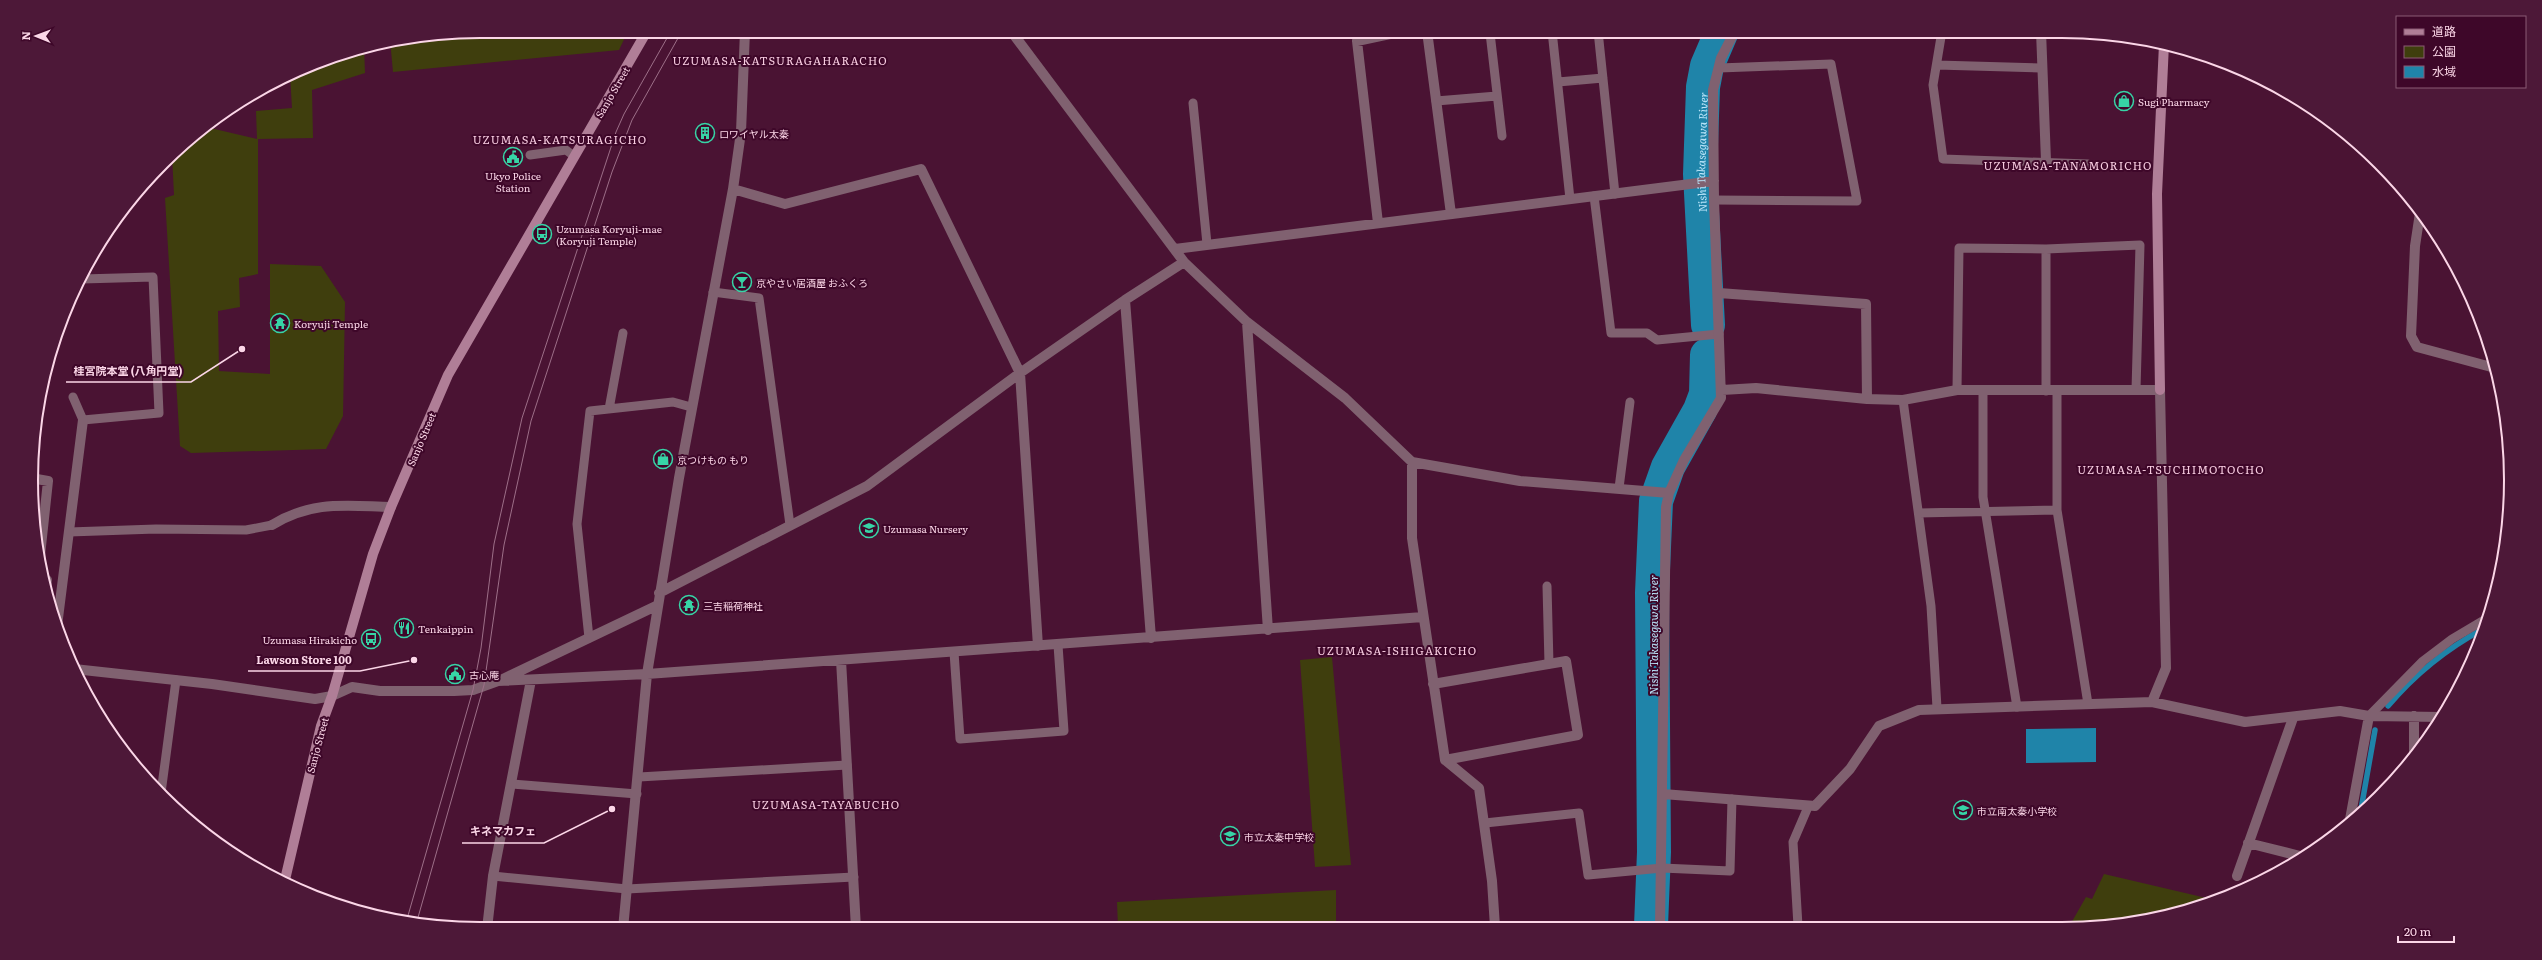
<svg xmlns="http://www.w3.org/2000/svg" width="2542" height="960" font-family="Literata,'Noto Sans JP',serif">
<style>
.green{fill:#3f3e0d}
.water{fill:#1f84a9}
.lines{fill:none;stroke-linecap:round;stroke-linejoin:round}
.stream{stroke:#1f84a9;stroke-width:5.5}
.river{stroke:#1f84a9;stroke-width:34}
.lane{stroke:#806170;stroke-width:9}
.street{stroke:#806170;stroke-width:10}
.secondary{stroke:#b07e97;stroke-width:10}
.tram{stroke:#9d6f88;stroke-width:1}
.labels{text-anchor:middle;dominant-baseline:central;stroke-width:4;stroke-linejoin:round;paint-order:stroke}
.street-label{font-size:10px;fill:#fbd6e7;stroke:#3e0729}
.poi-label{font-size:10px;fill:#fbd6e7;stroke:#3e0729;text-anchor:start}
.neighbourhood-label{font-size:11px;letter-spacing:1px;fill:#f9cee2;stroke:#3e0729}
.water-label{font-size:11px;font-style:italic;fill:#bae5fa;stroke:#3e0729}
.rim{fill:none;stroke:#fbd6e7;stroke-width:2}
.leader{fill:none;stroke:#fbd6e7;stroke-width:1.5}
.callout-dot{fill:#fbd6e7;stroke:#3e0729;stroke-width:1.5}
.callout-label{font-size:11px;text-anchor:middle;font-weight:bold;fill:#fbd6e7;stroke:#3e0729;stroke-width:4;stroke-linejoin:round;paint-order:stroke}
</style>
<rect width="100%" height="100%" fill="#4a1333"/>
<path class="green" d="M 480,31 L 628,31 L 619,50 L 393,72 L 390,40 Z
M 364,47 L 365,73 L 312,90 L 313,138 L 258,139 L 258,274 L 239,278 L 240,307 L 218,311 L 219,371 L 270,374 L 270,264 L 321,266 L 345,302 L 343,416 L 326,449 L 191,453 L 180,446 L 165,198 L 174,195 L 172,155 L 184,142 L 206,127 L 257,139 L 256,111 L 292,108 L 290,75 L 335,55 Z
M 1332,657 L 1351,865 L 1315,867 L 1300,660 Z
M 2104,874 L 2215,900 L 2121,925 L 2070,925 L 2086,897 L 2092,899 Z
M 1336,890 L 1336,927 L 1118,927 L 1117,902 Z"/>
<path class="water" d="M 2096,728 L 2096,762 L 2026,763 L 2026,729 Z"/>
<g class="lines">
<path class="stream" d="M 2388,706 C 2415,674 2446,649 2483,629
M 2360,815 L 2375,730"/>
<g class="river">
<path id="s1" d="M 1708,325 L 1700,174 L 1703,87 L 1707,66 L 1722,31"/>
<path d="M 1651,926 L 1654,852 L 1652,593 L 1656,501 L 1668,467 L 1700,410 L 1706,394 L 1707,355"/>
</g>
<path class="lane" d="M 1552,31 L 1570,199
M 1598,31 L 1615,194
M 1942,31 L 1933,85 L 1943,159 L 2088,164
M 1490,33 L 1502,136
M 1937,65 L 2041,68
M 1558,82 L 1603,78
M 1436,101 L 1497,96
M 1193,103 L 1207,244
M 530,155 L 566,150 L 574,156
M 1594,196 L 1611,333 L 1647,333 L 1657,340 L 1719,334
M 1714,200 L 1857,201 L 1831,64 L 1719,68
M 713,292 L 759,298 L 790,525
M 1957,390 L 1959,248 L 2046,249 L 2140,245 L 2136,390
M 2057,390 L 2057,510 L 2088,704
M 1983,391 L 1983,497 L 2017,707
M 2046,391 L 2046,249
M 73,397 L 83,420 L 159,413 L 153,277 L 82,279
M 1903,400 L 1931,606 L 1937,708
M 609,409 L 623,333
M 1619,488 L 1630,402
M 1919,513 L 2057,510
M 69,532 L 156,529 L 246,530 L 272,525
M 1547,586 L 1549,664
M 589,638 L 577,524 L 590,411 L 673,402 L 691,407
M 954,652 L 960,739 L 1064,731 L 1058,645
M 2369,716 L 2423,661 L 2452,639 L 2489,617
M 639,777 L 847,765
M 512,784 L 637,794
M 161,793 L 176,680
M 1485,823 L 1579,813 L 1588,875 L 1662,868 L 1730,871 L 1732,799
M 493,876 L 627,889 L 854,877
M 1798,926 L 1793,842 L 1808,807"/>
<path class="street" d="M 1011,31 L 1184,262 L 1247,322 L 1345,398 L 1412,462 L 1520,481 L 1669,493
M 1427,31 L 1451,214
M 2041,31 L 2046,161
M 733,189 L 785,204 L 921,169 L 1020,373 L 1038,646
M 2420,213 L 2415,246 L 2411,336 L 2417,347 L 2495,368
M 1378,223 L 1357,41 L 1404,31
M 1175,249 L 1714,181
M 1719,293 L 1866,304 L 1867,399
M 1125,300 L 1151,638
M 1247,322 L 1268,630
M 1722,390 L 1756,388 L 1867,399 L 1903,400 L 1957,390 L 2160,390 L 2166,668 L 2152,702
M 1412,462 L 1412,538 L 1445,760 L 1479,788 L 1492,881 L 1495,927
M 31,478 L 48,481 L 39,565
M 272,525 C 313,500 346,506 391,507
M 43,580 L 47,580 L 46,588
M 659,593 L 867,486 L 1020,373 L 1125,300 L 1184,262
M 57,626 L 83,420
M 841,660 L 856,928
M 74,669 L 212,684 L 315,699 L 332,696 L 352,687 L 380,691 L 454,691 L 473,690 L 498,681 L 647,674 L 1423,617
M 503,679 L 658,605
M 1433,684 L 1566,661 L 1578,735 L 1445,760
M 2414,754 L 2414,716
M 1663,794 L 1815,806 L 1850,769 L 1879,726 L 1919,710 L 2152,702 L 2245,722 L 2340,711 L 2369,716 L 2442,717
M 2349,825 L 2369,716
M 2248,843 L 2304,857
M 2237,876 L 2293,718
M 1660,926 L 1666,507 L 1669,493 L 1684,460 L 1721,398 L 1714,200 L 1713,90 L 1721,58 L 1735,31
M 487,929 L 493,876 L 531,680
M 623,929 L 647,674 L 679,478 L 733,189 L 741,132 L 745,31"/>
<path class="secondary" d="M 2173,46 L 2185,49
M 2160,390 L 2157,194 L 2164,44
M 284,884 L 321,726 L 332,696 L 373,554 L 391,507 L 448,375 L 647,31"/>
<path class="tram" d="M 407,919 L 473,690 L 481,648 L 494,544 L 522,418 L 616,132 L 624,114 L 671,31
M 417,921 L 484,685 L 504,545 L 531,421 L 612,172 L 632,120 L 682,31"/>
</g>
<defs>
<g id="shop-ring" transform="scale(1)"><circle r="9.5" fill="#3e0729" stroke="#37d4a6" stroke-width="1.5"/><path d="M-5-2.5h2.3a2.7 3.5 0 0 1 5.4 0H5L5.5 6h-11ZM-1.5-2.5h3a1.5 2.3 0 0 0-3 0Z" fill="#37d4a6"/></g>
<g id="building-ring" transform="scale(1)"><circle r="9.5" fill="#3e0729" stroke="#37d4a6" stroke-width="1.5"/><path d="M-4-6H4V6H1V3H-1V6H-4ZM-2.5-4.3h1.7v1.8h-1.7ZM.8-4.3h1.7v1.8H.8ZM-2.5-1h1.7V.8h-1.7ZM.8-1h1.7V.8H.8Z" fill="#37d4a6"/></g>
<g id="civic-ring" transform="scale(1)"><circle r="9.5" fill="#3e0729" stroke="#37d4a6" stroke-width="1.5"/><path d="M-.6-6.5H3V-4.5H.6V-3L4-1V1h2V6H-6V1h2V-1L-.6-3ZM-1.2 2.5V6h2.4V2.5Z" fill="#37d4a6"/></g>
<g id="bus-ring" transform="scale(1)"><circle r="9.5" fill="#3e0729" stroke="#37d4a6" stroke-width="1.5"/><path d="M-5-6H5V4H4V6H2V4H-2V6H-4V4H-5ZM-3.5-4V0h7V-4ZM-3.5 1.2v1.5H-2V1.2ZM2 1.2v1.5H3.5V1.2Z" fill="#37d4a6"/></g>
<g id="bar-ring" transform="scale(1)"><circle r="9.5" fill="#3e0729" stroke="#37d4a6" stroke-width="1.5"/><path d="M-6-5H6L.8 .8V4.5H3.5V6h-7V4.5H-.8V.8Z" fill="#37d4a6"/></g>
<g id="temple-ring" transform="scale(1)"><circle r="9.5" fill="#3e0729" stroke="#37d4a6" stroke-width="1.5"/><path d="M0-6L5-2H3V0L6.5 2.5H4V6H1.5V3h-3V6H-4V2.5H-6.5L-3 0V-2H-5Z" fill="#37d4a6"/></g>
<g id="school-ring" transform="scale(1)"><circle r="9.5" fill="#3e0729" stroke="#37d4a6" stroke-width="1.5"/><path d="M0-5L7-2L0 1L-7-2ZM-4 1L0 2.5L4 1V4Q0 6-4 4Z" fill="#37d4a6"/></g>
<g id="restaurant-ring" transform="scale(1)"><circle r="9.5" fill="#3e0729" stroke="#37d4a6" stroke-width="1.5"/><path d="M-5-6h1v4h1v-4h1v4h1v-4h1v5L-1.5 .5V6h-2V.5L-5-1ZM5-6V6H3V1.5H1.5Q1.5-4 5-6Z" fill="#37d4a6"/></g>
</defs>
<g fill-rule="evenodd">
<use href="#shop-ring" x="2124" y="101"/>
<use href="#building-ring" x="705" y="133"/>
<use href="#civic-ring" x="513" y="157"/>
<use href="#bus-ring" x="542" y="234"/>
<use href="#bar-ring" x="742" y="282"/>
<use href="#temple-ring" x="280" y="323"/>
<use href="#shop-ring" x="663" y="459"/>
<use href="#school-ring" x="869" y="528"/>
<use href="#temple-ring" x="689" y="605"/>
<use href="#restaurant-ring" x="404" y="628"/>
<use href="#bus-ring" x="371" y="639"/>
<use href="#civic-ring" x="455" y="674"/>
<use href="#school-ring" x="1963" y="810"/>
<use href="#school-ring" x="1230" y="836"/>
</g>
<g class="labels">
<g class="street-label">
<text transform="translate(612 92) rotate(-60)">Sanjo Street</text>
<text transform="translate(421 439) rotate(-67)">Sanjo Street</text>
<text transform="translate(317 745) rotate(-75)">Sanjo Street</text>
</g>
<g class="poi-label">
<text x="2138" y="101">Sugi Pharmacy</text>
<text x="719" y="133">ロワイヤル太秦</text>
<text x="513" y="175" text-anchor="middle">Ukyo Police<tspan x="513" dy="12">Station</tspan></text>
<text x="556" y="228">Uzumasa Koryuji-mae<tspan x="556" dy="12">(Koryuji Temple)</tspan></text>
<text x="756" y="282">京やさい居酒屋 おふくろ</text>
<text x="294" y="323">Koryuji Temple</text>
<text x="677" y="459">京つけもの もり</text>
<text x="883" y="528">Uzumasa Nursery</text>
<text x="703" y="605">三吉稲荷神社</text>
<text x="418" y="628">Tenkaippin</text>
<text x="357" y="639" text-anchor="end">Uzumasa Hirakicho</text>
<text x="469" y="674">古心庵</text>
<text x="1977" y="810">市立南太秦小学校</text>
<text x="1244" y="836">市立太秦中学校</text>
</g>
<g class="neighbourhood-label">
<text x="780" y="60">UZUMASA-KATSURAGAHARACHO</text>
<text x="560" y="139">UZUMASA-KATSURAGICHO</text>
<text x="2068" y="165">UZUMASA-TANAMORICHO</text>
<text x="2171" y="469">UZUMASA-TSUCHIMOTOCHO</text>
<text x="1397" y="650">UZUMASA-ISHIGAKICHO</text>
<text x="826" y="804">UZUMASA-TAYABUCHO</text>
</g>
<g class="water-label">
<text stroke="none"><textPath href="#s1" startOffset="173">Nishi Takasegawa River</textPath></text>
<text transform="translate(1653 635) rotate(-90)">Nishi Takasegawa River</text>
</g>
</g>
<path d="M0 0H2542V960H0ZM480 38H2062A442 442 0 0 1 2504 480V480A442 442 0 0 1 2062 922H480A442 442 0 0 1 38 480V480A442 442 0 0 1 480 38Z" fill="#4d1838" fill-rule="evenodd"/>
<path class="rim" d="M480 38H2062A442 442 0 0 1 2504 480V480A442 442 0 0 1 2062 922H480A442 442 0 0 1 38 480V480A442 442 0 0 1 480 38Z"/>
<path class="leader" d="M242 349L191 382H66M414 660L360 671H248M612 809L544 843H462"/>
<g class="callout-dot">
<circle cx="242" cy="349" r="4"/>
<circle cx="414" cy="660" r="4"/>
<circle cx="612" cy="809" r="4"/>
</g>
<g class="callout-label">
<text x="128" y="375">桂宮院本堂 (八角円堂)</text>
<text x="304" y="664">Lawson Store 100</text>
<text x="503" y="835">キネマカフェ</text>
</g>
<rect x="2396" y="16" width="130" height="72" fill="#3e0729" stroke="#8a5a75"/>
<rect x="2404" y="29" width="20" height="6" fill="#b07e97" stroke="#8a5a75"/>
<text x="2432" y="36" font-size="12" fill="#fbd6e7">道路</text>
<rect x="2404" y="46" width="20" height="12" fill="#3f3e0d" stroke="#8a5a75"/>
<text x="2432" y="56" font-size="12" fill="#fbd6e7">公園</text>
<rect x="2404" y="66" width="20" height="12" fill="#1f84a9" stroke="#8a5a75"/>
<text x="2432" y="76" font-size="12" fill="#fbd6e7">水域</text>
<g transform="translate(36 36) rotate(271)" stroke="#3e0729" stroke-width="3" paint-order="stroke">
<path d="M0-3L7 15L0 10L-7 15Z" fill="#fbd6e7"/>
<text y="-6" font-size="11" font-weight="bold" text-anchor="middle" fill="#fbd6e7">N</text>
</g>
<path d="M2398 936v6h56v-6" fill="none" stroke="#fbd6e7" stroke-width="2"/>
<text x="2404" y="936" font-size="12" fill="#fbd6e7" stroke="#3e0729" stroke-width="3" paint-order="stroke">20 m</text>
</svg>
